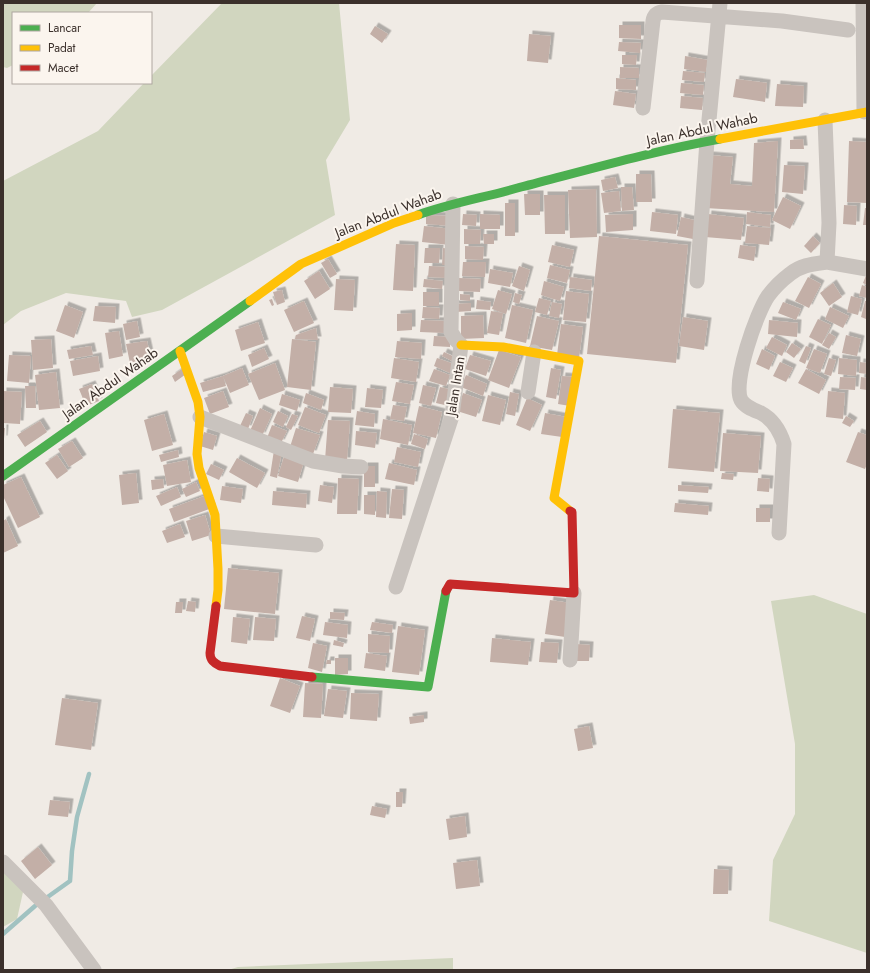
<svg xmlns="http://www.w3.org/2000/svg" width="870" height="973" font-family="Jost,sans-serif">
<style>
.green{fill:#d1d6bf}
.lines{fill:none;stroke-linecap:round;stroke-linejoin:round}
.stream{stroke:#a1c2c1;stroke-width:4.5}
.building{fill:#c3afa7;filter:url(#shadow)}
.street{stroke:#c9c3be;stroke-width:15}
.fast{stroke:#4caf50;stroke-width:9}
.slow{stroke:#ffc107;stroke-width:9}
.jam{stroke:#c62828;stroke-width:9}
.labels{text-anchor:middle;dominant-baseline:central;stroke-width:4;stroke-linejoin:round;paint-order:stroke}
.street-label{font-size:14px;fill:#3b302b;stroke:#fbf5ee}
</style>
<defs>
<filter id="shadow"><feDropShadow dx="3.5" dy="-3.5" stdDeviation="0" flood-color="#0004"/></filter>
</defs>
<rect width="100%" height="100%" fill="#f0ebe5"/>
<path class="green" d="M 3,3 L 97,3 L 88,13 L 13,13 L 13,65 L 7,68 L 3,67 Z
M 222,3 L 339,3 L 350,120 L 326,160 L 335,215 L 162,310 L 132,317 L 126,301 L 66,293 L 21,311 L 3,325 L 3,181 L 98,131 L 144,83 L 151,83 L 151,76 Z
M 814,595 L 867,614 L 867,953 L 769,921 L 773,860 L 795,814 L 795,744 L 771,601 Z
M 3,861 L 25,883 L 17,919 L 3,927 Z
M 453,958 L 453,970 L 228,970 L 238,967 Z"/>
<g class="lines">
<path class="stream" d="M 3,934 L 35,906 L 70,881 L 72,851 L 77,817 L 89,774"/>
</g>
<path class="building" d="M 619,25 L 641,25 L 641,39 L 619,38 Z
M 375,26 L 388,34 L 382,43 L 370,34 Z
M 529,34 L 551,36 L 548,63 L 527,61 Z
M 619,42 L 641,43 L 640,53 L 618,51 Z
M 622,55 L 637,55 L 636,65 L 622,64 Z
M 685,56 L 708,60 L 706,72 L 684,69 Z
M 620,67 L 639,68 L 639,78 L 620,78 Z
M 683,71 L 705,73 L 704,82 L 682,80 Z
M 616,78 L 636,80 L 636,90 L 616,89 Z
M 736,79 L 767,83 L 765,102 L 733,97 Z
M 681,83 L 704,85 L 703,95 L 680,93 Z
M 777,84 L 804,86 L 803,107 L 775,106 Z
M 615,91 L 636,94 L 634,108 L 613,105 Z
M 681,96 L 703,98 L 702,110 L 680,108 Z
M 803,139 L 804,149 L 790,149 L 790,140 Z
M 778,141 L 774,212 L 705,208 L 709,155 L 733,157 L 730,184 L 752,186 L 754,143 Z
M 849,141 L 867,142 L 867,203 L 847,202 Z
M 784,165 L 805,166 L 803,194 L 782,192 Z
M 636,174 L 651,174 L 652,202 L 636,202 Z
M 615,177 L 618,188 L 603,191 L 601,180 Z
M 621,187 L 632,187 L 634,210 L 622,211 Z
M 596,189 L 597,237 L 570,238 L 568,190 Z
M 619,191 L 621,211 L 604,213 L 601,193 Z
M 524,194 L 540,194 L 540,215 L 525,215 Z
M 544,195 L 565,195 L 565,234 L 545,234 Z
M 783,197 L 801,206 L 790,229 L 772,220 Z
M 505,203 L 515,203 L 515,236 L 505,236 Z
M 844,205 L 857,206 L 856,225 L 843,224 Z
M 865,208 L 867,208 L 867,225 L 863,225 Z
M 652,212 L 678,215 L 676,234 L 650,231 Z
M 747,212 L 771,215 L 770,227 L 746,224 Z
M 463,214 L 477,215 L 476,226 L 462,225 Z
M 480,214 L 500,215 L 500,229 L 480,229 Z
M 633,214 L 633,230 L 606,232 L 605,215 Z
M 708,214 L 744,218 L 741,240 L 705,237 Z
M 426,215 L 452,216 L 452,226 L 426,224 Z
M 681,217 L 698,221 L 693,239 L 677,236 Z
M 424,226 L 452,229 L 450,245 L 422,242 Z
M 747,226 L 771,228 L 769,245 L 745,243 Z
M 464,229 L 481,230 L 480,244 L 464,244 Z
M 483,234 L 494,234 L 494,244 L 484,244 Z
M 599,236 L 688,245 L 676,363 L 587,354 Z
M 813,236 L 820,243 L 811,253 L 804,246 Z
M 396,244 L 415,245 L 413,291 L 393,290 Z
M 552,245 L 574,250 L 570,267 L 548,262 Z
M 740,245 L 756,247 L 754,261 L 738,258 Z
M 465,246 L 484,247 L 483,260 L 465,259 Z
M 425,248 L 440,248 L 439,263 L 424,263 Z
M 443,248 L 452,249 L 450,265 L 442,265 Z
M 328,259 L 337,274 L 330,278 L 321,263 Z
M 463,262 L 486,262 L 485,277 L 462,276 Z
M 550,265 L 570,270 L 567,283 L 547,278 Z
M 429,266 L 447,267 L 446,278 L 428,277 Z
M 519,266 L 530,270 L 524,291 L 512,286 Z
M 490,269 L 513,273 L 510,287 L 488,283 Z
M 319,271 L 330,289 L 315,299 L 304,281 Z
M 867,273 L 867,285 L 863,283 Z
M 570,277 L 592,280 L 591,291 L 569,288 Z
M 808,277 L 821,284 L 809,308 L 795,301 Z
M 459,278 L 481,279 L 480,292 L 459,291 Z
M 336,279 L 355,280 L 353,311 L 334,310 Z
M 424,279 L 443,281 L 442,289 L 423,287 Z
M 544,281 L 564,287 L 560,301 L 541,295 Z
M 833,283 L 842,297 L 829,306 L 820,293 Z
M 862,285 L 867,287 L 867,298 L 859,296 Z
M 282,290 L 285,302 L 277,305 L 273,292 Z
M 498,290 L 512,294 L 506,314 L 492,309 Z
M 566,291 L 589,294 L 586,322 L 563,320 Z
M 423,292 L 439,292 L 439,306 L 423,306 Z
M 515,293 L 522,295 L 519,304 L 513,302 Z
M 460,294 L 470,295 L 470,301 L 460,300 Z
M 851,296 L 862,299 L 858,315 L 847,312 Z
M 539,298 L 551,301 L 547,315 L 535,312 Z
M 272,299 L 274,305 L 272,306 L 269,300 Z
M 477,300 L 491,302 L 490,310 L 476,309 Z
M 304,301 L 314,323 L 294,332 L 284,310 Z
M 865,301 L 867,301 L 866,319 L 861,317 Z
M 552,302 L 562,304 L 559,318 L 549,316 Z
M 783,302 L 801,309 L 796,320 L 778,313 Z
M 471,303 L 471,311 L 456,312 L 455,304 Z
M 65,305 L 83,312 L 74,338 L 56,331 Z
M 512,305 L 533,310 L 526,343 L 505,338 Z
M 95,306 L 116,307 L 115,323 L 93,321 Z
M 423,307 L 440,308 L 439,319 L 422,318 Z
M 830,307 L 849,316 L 843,328 L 825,319 Z
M 491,311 L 503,313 L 499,335 L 487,333 Z
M 412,313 L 412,330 L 397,331 L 397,314 Z
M 483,315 L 484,338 L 461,339 L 461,316 Z
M 537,316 L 559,321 L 552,350 L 530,346 Z
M 683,317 L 708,321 L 704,350 L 679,346 Z
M 818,319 L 831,325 L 822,344 L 809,337 Z
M 421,320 L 445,321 L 444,333 L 420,332 Z
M 769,320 L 798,323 L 797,337 L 768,334 Z
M 137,321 L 140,337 L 126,340 L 123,324 Z
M 258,322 L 265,343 L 241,351 L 235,330 Z
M 561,324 L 583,327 L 579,358 L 557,355 Z
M 316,328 L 318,340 L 295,339 L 296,335 Z
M 119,331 L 123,356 L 109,359 L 105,333 Z
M 829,333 L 836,337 L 829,349 L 822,345 Z
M 846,335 L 861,339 L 857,356 L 842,353 Z
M 434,336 L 450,337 L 450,347 L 433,346 Z
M 772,337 L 787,345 L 782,356 L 766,348 Z
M 51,339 L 53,368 L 33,370 L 31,340 Z
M 292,339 L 316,342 L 311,390 L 287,387 Z
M 147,341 L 151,359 L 130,363 L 126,344 Z
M 397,341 L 422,343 L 421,359 L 395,357 Z
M 792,343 L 801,349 L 794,358 L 786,352 Z
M 91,346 L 93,355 L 69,359 L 67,350 Z
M 806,346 L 811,348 L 805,364 L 799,361 Z
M 264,348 L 269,359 L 252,367 L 248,355 Z
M 762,349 L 775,356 L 769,370 L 756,364 Z
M 814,349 L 827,354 L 820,373 L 806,368 Z
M 499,350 L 521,357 L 509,388 L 488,380 Z
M 444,352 L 459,359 L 456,363 L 442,356 Z
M 9,355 L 31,356 L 29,383 L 7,381 Z
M 470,355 L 491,361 L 486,376 L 465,369 Z
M 98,356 L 100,371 L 73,376 L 70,361 Z
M 394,358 L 419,362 L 416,382 L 391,378 Z
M 437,358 L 454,364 L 450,373 L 434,366 Z
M 829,358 L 836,360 L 831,376 L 824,374 Z
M 839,358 L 857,360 L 856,376 L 838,374 Z
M 780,362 L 793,368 L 786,382 L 773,376 Z
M 860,362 L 867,363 L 867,374 L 859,373 Z
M 275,363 L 285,390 L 259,400 L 248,374 Z
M 242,368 L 249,385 L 230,393 L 223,376 Z
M 551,368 L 561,370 L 556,399 L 546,397 Z
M 182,369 L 186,374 L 175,382 L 172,376 Z
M 434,369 L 450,375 L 446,386 L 429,381 Z
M 806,369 L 826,380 L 819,394 L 798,383 Z
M 56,372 L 60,408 L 39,410 L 35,375 Z
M 466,375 L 487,384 L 483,396 L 461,387 Z
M 223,376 L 226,386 L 203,392 L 200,383 Z
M 562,376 L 574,377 L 570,406 L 558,404 Z
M 840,377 L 856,378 L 855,390 L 839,389 Z
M 861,377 L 867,378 L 867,390 L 860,389 Z
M 396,382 L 414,385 L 410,404 L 392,401 Z
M 92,384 L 99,401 L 86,406 L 79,389 Z
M 423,385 L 436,388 L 431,406 L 419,403 Z
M 25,386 L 35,386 L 36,408 L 26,408 Z
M 330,387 L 353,389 L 351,413 L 328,412 Z
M 440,387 L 453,390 L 449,406 L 436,403 Z
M 367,388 L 383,390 L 381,408 L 365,407 Z
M 3,391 L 22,392 L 20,424 L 3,423 Z
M 223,391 L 229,407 L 210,414 L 204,398 Z
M 828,391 L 845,393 L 843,419 L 826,417 Z
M 510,392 L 519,394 L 515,416 L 506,414 Z
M 306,393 L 324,400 L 321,410 L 303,403 Z
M 463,393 L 482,400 L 476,417 L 457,411 Z
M 282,394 L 300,400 L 297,411 L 279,405 Z
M 488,395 L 506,400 L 500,425 L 482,421 Z
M 527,398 L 542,405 L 530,431 L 516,425 Z
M 393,405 L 407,407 L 404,421 L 390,419 Z
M 419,406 L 442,412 L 436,438 L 413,433 Z
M 305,407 L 326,415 L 319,433 L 298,425 Z
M 260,408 L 272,414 L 262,436 L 250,431 Z
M 673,409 L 720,413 L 714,472 L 668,468 Z
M 278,411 L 288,416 L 283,427 L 273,422 Z
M 357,411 L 375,414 L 374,427 L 355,425 Z
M 246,413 L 253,416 L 248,429 L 240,426 Z
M 545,413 L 566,417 L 562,437 L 541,434 Z
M 164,414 L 173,445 L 152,451 L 144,420 Z
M 292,414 L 298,416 L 291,430 L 286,427 Z
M 846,416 L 854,421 L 850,427 L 842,423 Z
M 383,419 L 412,425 L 408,445 L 380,439 Z
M 328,420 L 350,421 L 347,461 L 325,460 Z
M 40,421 L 47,432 L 25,447 L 17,435 Z
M 272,425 L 287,431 L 281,443 L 267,438 Z
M 3,428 L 5,428 L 4,439 L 3,439 Z
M 296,428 L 320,435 L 313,454 L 290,447 Z
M 356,431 L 377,433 L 375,448 L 355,445 Z
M 204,432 L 217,436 L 213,450 L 200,446 Z
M 858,432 L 867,435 L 867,464 L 865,469 L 846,462 Z
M 723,433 L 761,436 L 758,473 L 720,471 Z
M 414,434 L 428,439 L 425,449 L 411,444 Z
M 72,441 L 83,458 L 69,467 L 58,449 Z
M 397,447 L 421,452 L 418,467 L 394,462 Z
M 178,450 L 179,457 L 161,462 L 159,455 Z
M 274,450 L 282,451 L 277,478 L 270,476 Z
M 285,453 L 305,458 L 298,482 L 278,476 Z
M 57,455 L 68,471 L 57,479 L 45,463 Z
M 237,458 L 265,473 L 257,488 L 229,472 Z
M 187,460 L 191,482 L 167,486 L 163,465 Z
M 389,463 L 417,470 L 414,485 L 385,479 Z
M 211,464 L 224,470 L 219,480 L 206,474 Z
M 364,466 L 375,466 L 375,487 L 364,487 Z
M 136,473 L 139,503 L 122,505 L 119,475 Z
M 722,473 L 734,474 L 733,480 L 721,479 Z
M 21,477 L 40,517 L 18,528 L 3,496 L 3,485 Z
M 338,478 L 359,479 L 357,514 L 337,514 Z
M 758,478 L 770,479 L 769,492 L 757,491 Z
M 163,479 L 164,488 L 152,490 L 151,480 Z
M 196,482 L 200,491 L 186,497 L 182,489 Z
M 320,485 L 334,487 L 332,503 L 318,501 Z
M 678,485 L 709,487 L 708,493 L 678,491 Z
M 222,486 L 243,489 L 241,503 L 220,500 Z
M 177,487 L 181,497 L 161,506 L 156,496 Z
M 392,489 L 404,490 L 402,519 L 389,518 Z
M 273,491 L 307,494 L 306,508 L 272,505 Z
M 377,491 L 387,492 L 386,518 L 376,517 Z
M 207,495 L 212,508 L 174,522 L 169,509 Z
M 364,495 L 375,495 L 375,515 L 364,514 Z
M 675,503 L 709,506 L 708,515 L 674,512 Z
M 756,508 L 770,508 L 770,522 L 756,522 Z
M 205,515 L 211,535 L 192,541 L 186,521 Z
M 6,519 L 18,546 L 3,553 L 3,521 Z
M 180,524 L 185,537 L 167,543 L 162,531 Z
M 228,568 L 279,573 L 275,614 L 224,609 Z
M 550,600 L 570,603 L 565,637 L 545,634 Z
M 188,601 L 196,602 L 195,612 L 186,611 Z
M 176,602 L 183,602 L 182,613 L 175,613 Z
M 330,612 L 345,613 L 344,620 L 330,619 Z
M 302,616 L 315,619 L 310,641 L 296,638 Z
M 233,617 L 250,619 L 247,644 L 231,642 Z
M 255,617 L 276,619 L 274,641 L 253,640 Z
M 325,622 L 348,625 L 347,638 L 323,635 Z
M 372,622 L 393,625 L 392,633 L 370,630 Z
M 398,626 L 425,630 L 419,675 L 392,672 Z
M 368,634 L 390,636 L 389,653 L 368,652 Z
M 492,638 L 531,642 L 528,665 L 490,662 Z
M 334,640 L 344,643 L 343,647 L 333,645 Z
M 541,642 L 559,643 L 557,663 L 539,662 Z
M 313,643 L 327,646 L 322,672 L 308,668 Z
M 576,644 L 590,645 L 589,661 L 575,661 Z
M 366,653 L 387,656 L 385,671 L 364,668 Z
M 335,658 L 348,658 L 348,674 L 335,675 Z
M 327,660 L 331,660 L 331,664 L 326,664 Z
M 280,678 L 300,686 L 290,713 L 270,706 Z
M 305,683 L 323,684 L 321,718 L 303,717 Z
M 328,689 L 347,691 L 343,718 L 324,716 Z
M 351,693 L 379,694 L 377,721 L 350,719 Z
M 62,698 L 98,703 L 91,750 L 55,745 Z
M 424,715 L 424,722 L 410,724 L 409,717 Z
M 589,726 L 593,748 L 578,751 L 574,729 Z
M 396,792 L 403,792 L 402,807 L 396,807 Z
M 50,800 L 70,802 L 68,817 L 48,815 Z
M 372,806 L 387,809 L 385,818 L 370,815 Z
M 465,816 L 467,837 L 449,840 L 446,819 Z
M 38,847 L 52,865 L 35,879 L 21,861 Z
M 477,860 L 480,886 L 456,889 L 453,863 Z
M 714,869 L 729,870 L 728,894 L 713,894 Z"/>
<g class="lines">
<path class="street" d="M 863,3 L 864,112
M 643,108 L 653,21 C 654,15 656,13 662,12 L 782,21 L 848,30
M 827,262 L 867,269
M 697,281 L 707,141 L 720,3
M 528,392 L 534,352
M 200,417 L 313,461 L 343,466 L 361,467
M 779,533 L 784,444 C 780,431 774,420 761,413 C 754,410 745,407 741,400 C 732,382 757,312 768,296 C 774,288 782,280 790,274 C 801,265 813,264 827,262 L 829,223 L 825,120
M 216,536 L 316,545
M 396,587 L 452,416 L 461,345 L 456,340 L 451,332 L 453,204
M 570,660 L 574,593
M 3,862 L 46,905 L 94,970"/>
<path class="fast" d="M 418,215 C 451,203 487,197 521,187 C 587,170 653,151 720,139
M 3,476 L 250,301
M 312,677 L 428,687 L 446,591"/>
<path class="slow" d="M 720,139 L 867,112
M 250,301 L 301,264 L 394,223 L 418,215
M 461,345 L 503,347 L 579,361 L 554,498 L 570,511
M 180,351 L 198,402 L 200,417 L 197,454 L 199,468 L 215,515 L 218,569 L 218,590 L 216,606"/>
<path class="jam" d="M 446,591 L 450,584 L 574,593 L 572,512 L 570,511
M 216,606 L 210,653 C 210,660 214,663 220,666 L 312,677"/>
</g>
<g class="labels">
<g class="street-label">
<text transform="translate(702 129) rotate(-12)">Jalan Abdul Wahab</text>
<text transform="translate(388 213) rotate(-21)">Jalan Abdul Wahab</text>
<text transform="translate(110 383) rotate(-35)">Jalan Abdul Wahab</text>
<text transform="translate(455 386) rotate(-81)">Jalan Intan</text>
</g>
</g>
<rect width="870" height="973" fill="none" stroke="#3b302b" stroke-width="8"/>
<rect x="12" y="12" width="140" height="72" fill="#fbf5ee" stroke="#aea6a0"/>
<rect x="20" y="25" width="20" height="6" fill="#4caf50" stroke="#aea6a0"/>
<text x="48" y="32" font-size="12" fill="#3b302b">Lancar</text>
<rect x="20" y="45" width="20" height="6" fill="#ffc107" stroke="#aea6a0"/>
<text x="48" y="52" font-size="12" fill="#3b302b">Padat</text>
<rect x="20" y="65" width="20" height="6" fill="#c62828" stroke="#aea6a0"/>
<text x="48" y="72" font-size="12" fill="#3b302b">Macet</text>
</svg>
